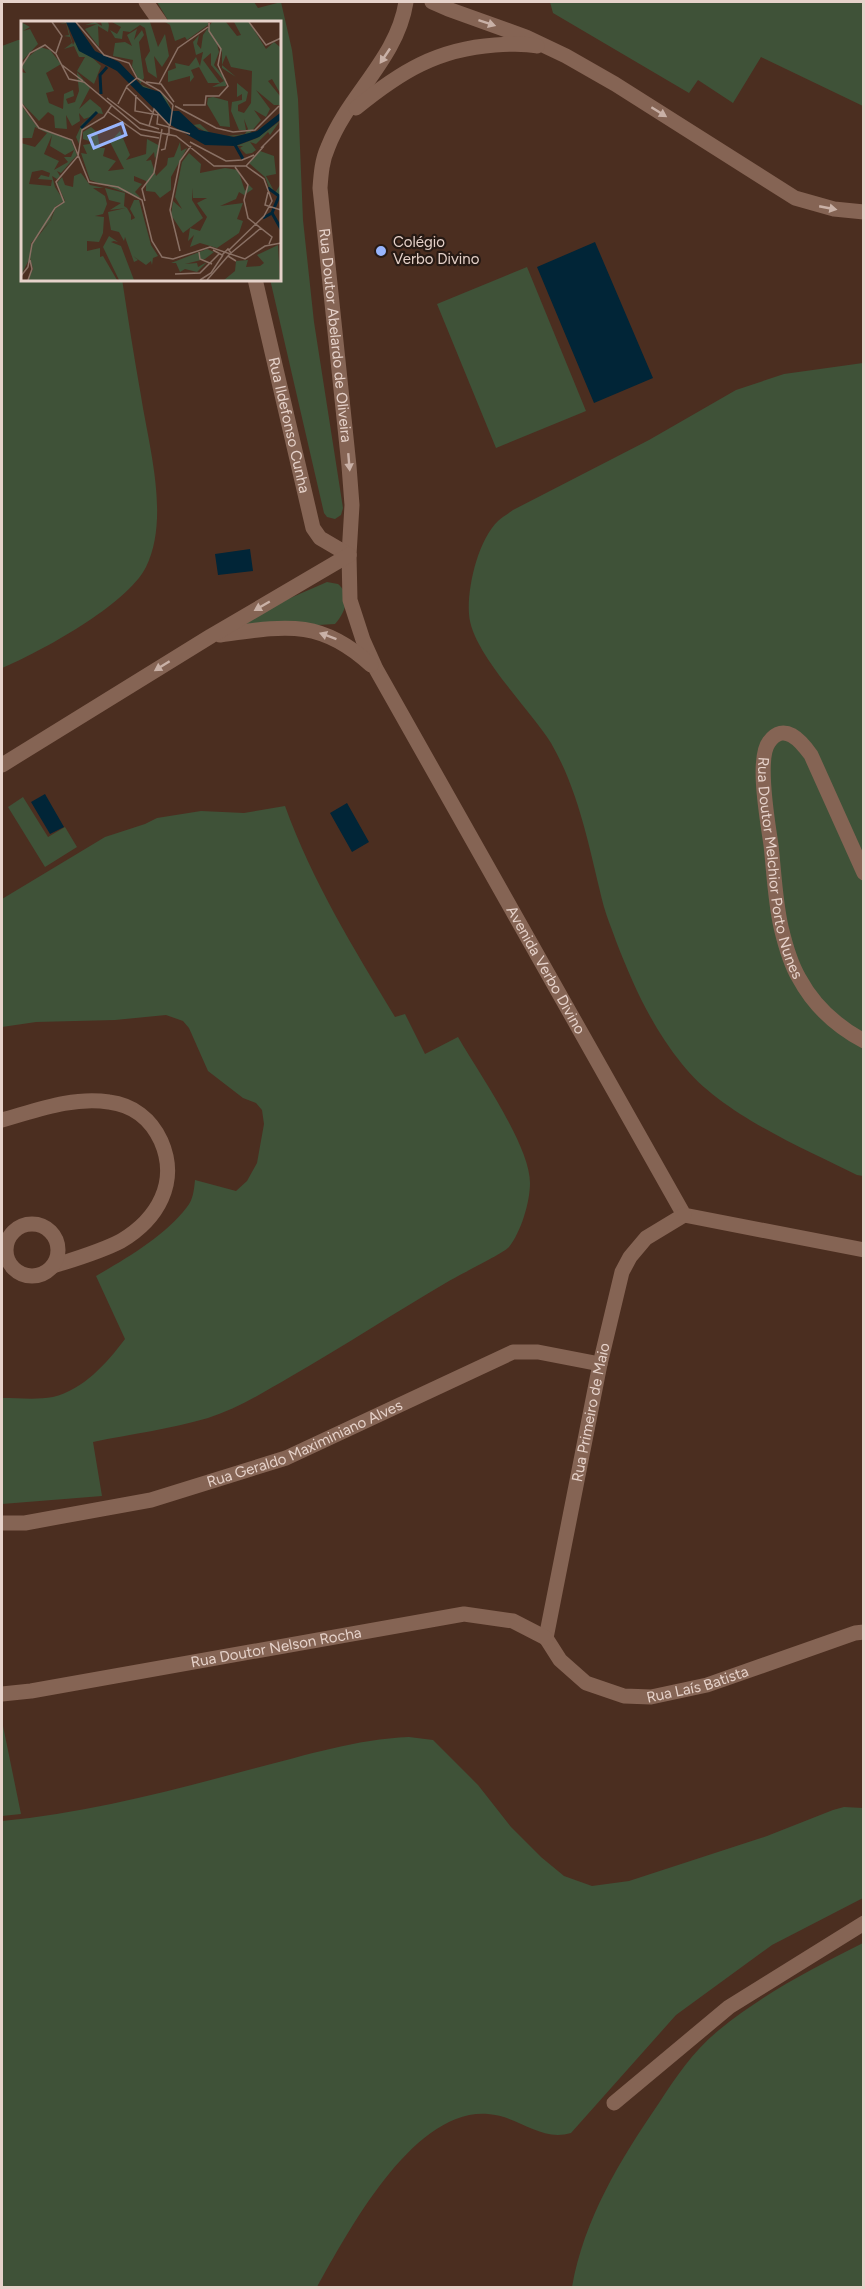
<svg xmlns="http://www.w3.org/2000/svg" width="865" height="2289" font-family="Figtree,sans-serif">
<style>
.green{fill:#3f5238}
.water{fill:#012537}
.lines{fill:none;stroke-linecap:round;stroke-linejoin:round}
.minor{stroke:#856454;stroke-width:15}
.oneway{fill:#c9b1a7}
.poi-dot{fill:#98b5fd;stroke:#271a14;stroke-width:2}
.labels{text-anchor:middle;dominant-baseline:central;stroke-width:4.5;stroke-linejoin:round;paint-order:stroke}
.poi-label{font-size:15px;fill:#e6d2ca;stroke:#271a14;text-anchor:start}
.street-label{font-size:15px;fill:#e6d2ca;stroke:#271a14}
.inset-river{fill:none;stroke:#012537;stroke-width:3}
.inset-road{fill:none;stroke:#897064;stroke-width:1.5}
.view{fill:#98b5fd;fill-opacity:0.15;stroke:#98b5fd;stroke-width:3}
.inset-edge{fill:none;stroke:#e6d2ca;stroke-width:3}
</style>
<rect width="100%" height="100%" fill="#4b2e20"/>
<path class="green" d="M 157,2 L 254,2 L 258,8 L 281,2 L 292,50 L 298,99 L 303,220 L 314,322 L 343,508 L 341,515 L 335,519 L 327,517 L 324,513 L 270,279 L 279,279 L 279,22 L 169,22 Z
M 550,2 L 863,2 L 863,106 L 761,57 L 733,103 L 698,80 L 689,93 L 553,13 Z
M 18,40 L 22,40 L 22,279 L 122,279 C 128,318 134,357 141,396 C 149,447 170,518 146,567 C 127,605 40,652 2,668 L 2,46 Z
M 527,267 L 586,411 L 496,448 L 437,304 Z
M 863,363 L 863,1176 L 857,1175 C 802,1148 720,1113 682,1064 C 652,1027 633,985 616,941 C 612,929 607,918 604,907 C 590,852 580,793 551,743 C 530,709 471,652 469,614 C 467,588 478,540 498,521 C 502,517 508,514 513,510 L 649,440 L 736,390 L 784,374 Z
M 327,582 L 338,584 C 352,596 345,613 335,624 L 233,630 L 288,599 Z
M 23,797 L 48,837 L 65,827 L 77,847 L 45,867 L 8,807 Z
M 285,806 C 312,881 354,949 395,1017 L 405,1014 L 425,1054 L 458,1037 C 478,1072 530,1145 530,1183 C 530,1202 521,1232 509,1247 C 502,1254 461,1274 449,1281 C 396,1312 344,1346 290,1377 C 264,1392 237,1409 208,1418 C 171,1429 131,1434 93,1442 L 102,1496 L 2,1504 L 2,1398 C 18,1398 37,1400 53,1397 C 83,1390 107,1363 125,1339 L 96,1276 C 127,1258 165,1236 187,1207 C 193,1200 194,1190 195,1180 L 236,1191 L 247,1181 L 257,1163 L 264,1124 L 262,1110 L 256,1103 L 243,1098 L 208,1071 L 189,1028 L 183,1021 L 166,1015 L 115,1020 L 36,1022 L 2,1027 L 2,899 L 105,837 L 145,824 L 157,818 L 201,811 L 244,813 Z
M 2,1721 L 21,1814 L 2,1816 Z
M 409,1737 L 433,1740 L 478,1785 L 511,1827 L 541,1857 L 564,1876 L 592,1886 L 629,1881 L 767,1836 L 833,1810 L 844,1807 L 863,1808 L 863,1898 L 772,1945 L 676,2015 L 571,2133 C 540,2142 519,2116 488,2114 C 413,2108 348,2232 317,2287 L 2,2287 L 2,1821 C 87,1813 170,1791 252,1769 C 304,1756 356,1739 409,1737 Z
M 863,1943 L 863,2287 L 572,2287 C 584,2219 620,2160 659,2103 C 676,2077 694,2050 719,2030 C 763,1994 813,1968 863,1943 Z"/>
<path class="water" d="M 595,242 L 653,378 L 594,403 L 537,267 Z
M 250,549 L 253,571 L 218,575 L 215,554 Z
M 45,794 L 64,827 L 50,834 L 31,802 Z
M 347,803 L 369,842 L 352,852 L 330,813 Z"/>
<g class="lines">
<g class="minor">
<path d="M 146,2 L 160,22"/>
<path id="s1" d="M 406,2 C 397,59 348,95 328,147 C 322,160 321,174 320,188 L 349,466 L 352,505 L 349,555 L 350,600 L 363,640 L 376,669 L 684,1215 L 864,1250"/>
<path d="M 432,2 L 448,9 L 526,37 L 566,56 L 615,84 L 795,198 L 834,209 L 864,212"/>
<path d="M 356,108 C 400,72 437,49 495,45 C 509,44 523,43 537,46"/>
<path id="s2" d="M 255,279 L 313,528 L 320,538 L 349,555"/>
<path d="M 220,635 C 285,626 320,618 371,665"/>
<path d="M 2,765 L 211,636 L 349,555"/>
<path id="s3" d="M 864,873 L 811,755 C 801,741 784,721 769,742 C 756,759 768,823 771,845 C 774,872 775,900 781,927 C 785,944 790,963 799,978 C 814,1006 836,1026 864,1041"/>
<path d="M 2,1120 C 35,1111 73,1096 109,1102 C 133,1105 151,1119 161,1141 C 179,1182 158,1219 121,1241 C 100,1252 75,1259 53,1266"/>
<circle cx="32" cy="1250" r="26"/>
<path id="s4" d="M 2,1523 L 25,1523 L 151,1500 L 286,1458 L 513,1352 L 538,1352 L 600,1364"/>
<path id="s5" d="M 546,1638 L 600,1364 L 622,1272 L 630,1257 L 646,1238 L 684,1215"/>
<path id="s6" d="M 546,1638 L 560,1660 L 586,1683 L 624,1696 L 651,1697 L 707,1685 L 855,1633 L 864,1632"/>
<path id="s7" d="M 2,1694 L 31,1691 L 464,1614 L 513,1621 L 546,1638"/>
<path d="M 614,2103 L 729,2007 L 864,1923"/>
</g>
</g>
<defs><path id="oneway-solid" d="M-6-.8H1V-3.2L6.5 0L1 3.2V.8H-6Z" transform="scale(1.5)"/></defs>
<g class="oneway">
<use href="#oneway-solid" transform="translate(487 23) rotate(18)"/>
<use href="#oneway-solid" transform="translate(385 56) rotate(124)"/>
<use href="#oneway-solid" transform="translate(659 112) rotate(32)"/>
<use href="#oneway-solid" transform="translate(828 208) rotate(11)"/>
<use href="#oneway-solid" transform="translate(349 462) rotate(85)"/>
<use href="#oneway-solid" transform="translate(262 606) rotate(150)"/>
<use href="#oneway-solid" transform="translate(328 636) rotate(-160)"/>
<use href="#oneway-solid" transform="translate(162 666) rotate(148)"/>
</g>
<circle class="poi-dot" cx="381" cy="251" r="6"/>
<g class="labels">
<g class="poi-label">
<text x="393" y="242">Colégio<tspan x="393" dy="17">Verbo Divino</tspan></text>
</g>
<g class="street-label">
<text stroke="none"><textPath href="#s1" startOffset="356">Rua Doutor Abelardo de Oliveira</textPath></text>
<text stroke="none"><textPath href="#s2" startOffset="150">Rua Ildefonso Cunha</textPath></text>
<text stroke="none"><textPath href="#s3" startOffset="312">Rua Doutor Melchior Porto Nunes</textPath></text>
<text stroke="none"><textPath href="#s1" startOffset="1041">Avenida Verbo Divino</textPath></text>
<text stroke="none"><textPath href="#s5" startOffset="230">Rua Primeiro de Maio</textPath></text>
<text stroke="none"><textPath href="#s4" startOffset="315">Rua Geraldo Maximiniano Alves</textPath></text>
<text stroke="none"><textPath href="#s7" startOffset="278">Rua Doutor Nelson Rocha</textPath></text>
<text stroke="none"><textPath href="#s6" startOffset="176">Rua Laís Batista</textPath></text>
</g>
</g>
<g transform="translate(21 21)">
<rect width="260" height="260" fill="#4b2e20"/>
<path d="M 0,1 L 9,6 L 2,10 L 9,8 L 17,23 L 0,41 ZM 45,1 L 52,24 L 54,20 L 80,45 L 73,63 L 56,50 L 64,36 L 58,36 L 53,25 L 43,28 L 38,26 L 43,28 L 51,22 L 49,16 L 43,15 L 48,14 L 45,2 L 39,3 ZM 74,1 L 81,5 L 80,1 L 87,1 L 88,4 L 87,11 L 77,5 L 78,26 L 64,8 L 76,3 L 64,4 ZM 91,1 L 129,1 L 137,26 L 144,13 L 148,35 L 141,46 L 133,35 L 136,57 L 127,51 L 124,38 L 129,30 L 124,7 L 119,4 L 109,11 L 102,10 L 101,18 L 94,17 L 89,9 L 96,13 L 100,6 ZM 144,1 L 187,1 L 187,4 L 166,19 L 164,16 L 154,20 L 149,4 ZM 191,1 L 205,1 L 216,15 L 220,14 L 213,1 L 228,1 L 245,28 L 253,21 L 259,26 L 259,72 L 251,58 L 247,60 L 259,75 L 259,84 L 253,84 L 235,69 L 249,88 L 245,96 L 233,89 L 240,99 L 229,112 L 221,114 L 208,116 L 203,116 L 189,113 L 172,104 L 179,103 L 189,112 L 206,115 L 224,113 L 227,108 L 223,98 L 225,109 L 218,109 L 210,90 L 211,81 L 221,79 L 221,73 L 216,76 L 216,62 L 227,71 L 225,80 L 217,84 L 217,90 L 223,92 L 230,82 L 231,50 L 210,46 L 205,34 L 201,44 L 215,56 L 201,47 L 201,31 L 196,23 L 198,31 L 193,44 L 205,58 L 205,65 L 191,66 L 203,60 L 190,44 L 190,32 L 182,39 L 199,62 L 187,62 L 178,46 L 170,49 L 173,56 L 169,61 L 169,55 L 147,61 L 147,50 L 155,47 L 154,42 L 168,45 L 175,36 L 179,45 L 182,31 L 175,34 L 172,21 L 178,14 L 176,23 L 180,28 L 182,14 ZM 116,8 L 113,19 L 121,9 L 123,14 L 118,21 L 123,57 L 119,63 L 144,75 L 151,90 L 120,64 L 111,45 L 112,39 L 92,35 L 94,22 L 104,21 L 111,25 L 106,14 ZM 19,26 L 29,29 L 40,43 L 25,52 L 33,70 L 25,72 L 28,82 L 42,88 L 43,73 L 52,69 L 53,75 L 45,78 L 47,83 L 54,81 L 58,70 L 56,51 L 69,67 L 58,88 L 69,78 L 80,87 L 82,93 L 75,92 L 62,105 L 58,123 L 55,116 L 61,103 L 69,96 L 63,98 L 58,92 L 59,100 L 51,105 L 45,94 L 46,108 L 34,107 L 33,95 L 27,91 L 18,100 L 0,81 L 0,51 L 5,52 L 1,46 L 5,38 ZM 192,76 L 207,80 L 209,106 L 199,105 L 186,83 L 187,77 ZM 0,84 L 17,107 L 50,119 L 56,134 L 40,152 L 36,150 L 39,155 L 36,158 L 31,155 L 34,166 L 43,180 L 34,186 L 29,200 L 10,222 L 9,234 L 11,223 L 30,199 L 34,188 L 44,180 L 36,162 L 41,156 L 44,164 L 52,166 L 53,155 L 60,152 L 69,164 L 83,167 L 72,167 L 84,175 L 86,183 L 82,193 L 74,195 L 83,196 L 82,212 L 78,221 L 66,220 L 66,230 L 79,227 L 79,236 L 82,235 L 96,259 L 7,259 L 12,248 L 9,237 L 0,254 L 0,122 L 14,126 L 26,112 L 14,106 L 11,117 L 0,117 ZM 31,114 L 29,125 L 44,134 L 53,129 L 50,136 L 43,136 L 47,141 L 33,149 L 38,140 L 23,133 ZM 21,149 L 29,152 L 28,156 L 20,154 L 17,158 L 31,159 L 30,165 L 8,163 L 11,151 ZM 259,100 L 249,114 L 247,111 L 235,123 L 229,121 L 235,129 L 231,132 L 225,133 L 219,127 L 222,125 L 215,125 L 236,117 ZM 70,106 L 76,111 L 79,127 L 84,127 L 82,135 L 95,140 L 87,150 L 103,148 L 89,121 L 99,110 L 109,134 L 105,139 L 125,133 L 126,118 L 139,125 L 134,138 L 133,131 L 125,140 L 130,139 L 135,155 L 146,144 L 147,137 L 153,136 L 159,121 L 160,130 L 166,127 L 150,156 L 150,169 L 139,177 L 134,171 L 125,170 L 125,160 L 113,155 L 113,160 L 121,163 L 114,171 L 120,177 L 69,159 L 60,132 L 66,133 L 62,124 L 74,122 L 62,118 L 62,111 ZM 239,130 L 253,135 L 255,153 L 245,155 L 254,172 L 259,164 L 259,174 L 254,173 L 249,169 L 244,156 L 228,142 ZM 168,132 L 180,143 L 179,152 L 204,147 L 217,149 L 224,170 L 228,164 L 232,168 L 223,174 L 218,171 L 215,178 L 199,185 L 222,182 L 216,198 L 222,200 L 218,212 L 196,227 L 179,222 L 169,226 L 173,214 L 167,220 L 169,207 L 179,210 L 186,196 L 176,182 L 186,177 L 172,177 L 172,167 L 171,179 L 182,197 L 162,212 L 150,194 L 152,180 L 161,188 L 154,176 L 161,141 ZM 84,167 L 104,172 L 103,185 L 106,187 L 110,194 L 110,199 L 114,197 L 109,188 L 113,179 L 118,179 L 130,224 L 137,235 L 132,237 L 131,244 L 130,240 L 125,244 L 112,235 L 117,239 L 113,241 L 104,216 L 103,220 L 98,211 L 90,209 L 87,191 L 105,187 L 89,189 L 100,182 L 88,179 ZM 88,215 L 97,221 L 93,220 L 90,221 L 100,225 L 113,259 L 98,259 L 82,226 ZM 257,224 L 259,259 L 203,259 L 214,250 L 215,240 L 227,239 L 225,246 L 239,245 L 243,242 L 236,234 ZM 186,228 L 193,231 L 184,238 L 164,243 L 176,242 L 177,246 L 186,241 L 176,251 L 164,248 L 159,251 L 155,242 L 150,242 Z" fill="#3f5238" fill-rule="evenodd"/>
<path d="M 45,1 L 54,1 L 74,30 L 98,41 L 122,66 L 139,71 L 151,90 L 158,90 L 178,109 L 213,116 L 236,110 L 259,92 L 259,99 L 238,116 L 214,125 L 184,124 L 148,103 L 96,50 L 58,30 Z" fill="#012537"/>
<path class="inset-river" d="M 80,73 L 79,54 L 86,46M 60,107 L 76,91M 213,122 L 222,138M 251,192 L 260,208M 242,197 L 251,192 L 258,175 L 247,167"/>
<path class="inset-road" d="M 31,1 L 41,15 L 35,32M 55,1 L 83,34 L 108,42 L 116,57M 228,1 L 245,24 L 260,17M 41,44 L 62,60M 0,46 L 9,32 L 24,24 L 35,33 L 48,58 L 63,61M 63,61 L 119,108 L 155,115 L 193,145 L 225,145 L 243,125M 125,61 L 140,63 L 153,81M 138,63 L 157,27 L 187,6M 105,66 L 131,91M 115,74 L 114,90 L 137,94M 86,77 L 119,102 L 138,108M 0,82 L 18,107 L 51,119 L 68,161 L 97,166 L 121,179 L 131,220 L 141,236 L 152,238 L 189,226 L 224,238 L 244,225 L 260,222M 97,83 L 106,65 L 116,57 L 139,70 L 152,84M 162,84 L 184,84 L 185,75 L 198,75 L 207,65 L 197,44 L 200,28 L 188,10 L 188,2M 154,85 L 195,107 L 212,111 L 234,109 L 258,85M 86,90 L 120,114 L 138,117M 137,93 L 136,103 L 148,106 L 148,113M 128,105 L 133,88 L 149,105M 149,105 L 152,84M 147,106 L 169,113M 169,121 L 205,140 L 221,139 L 233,134M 240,127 L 260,107M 140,129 L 144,128 L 147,112M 214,146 L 227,164 L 223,179 L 227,197 L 251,216 L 248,223M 247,171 L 244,184 L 260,189M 124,180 L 121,168 L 133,152 L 141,108M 192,229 L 201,234 L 207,228 L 210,232 L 207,235 L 215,240M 208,229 L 243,195 L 251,180 L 243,158 L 225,145M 159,230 L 149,189 L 159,140 L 170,125M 178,231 L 179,238 L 191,243M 210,232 L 240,207M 154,253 L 179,252 L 198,233M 0,255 L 7,246 L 11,223 L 34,187 L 43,181 L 35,161 L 57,135 L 61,109 L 83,96 L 91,84M 7,259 L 11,248 L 9,239M 179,259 L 190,252 L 202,234M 186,259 L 207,235"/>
<path class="view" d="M 101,102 L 105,114 L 73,127 L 68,115 Z"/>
<rect width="260" height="260" class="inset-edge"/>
</g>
<rect width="865" height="2289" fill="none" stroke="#e6d2ca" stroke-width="6"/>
</svg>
